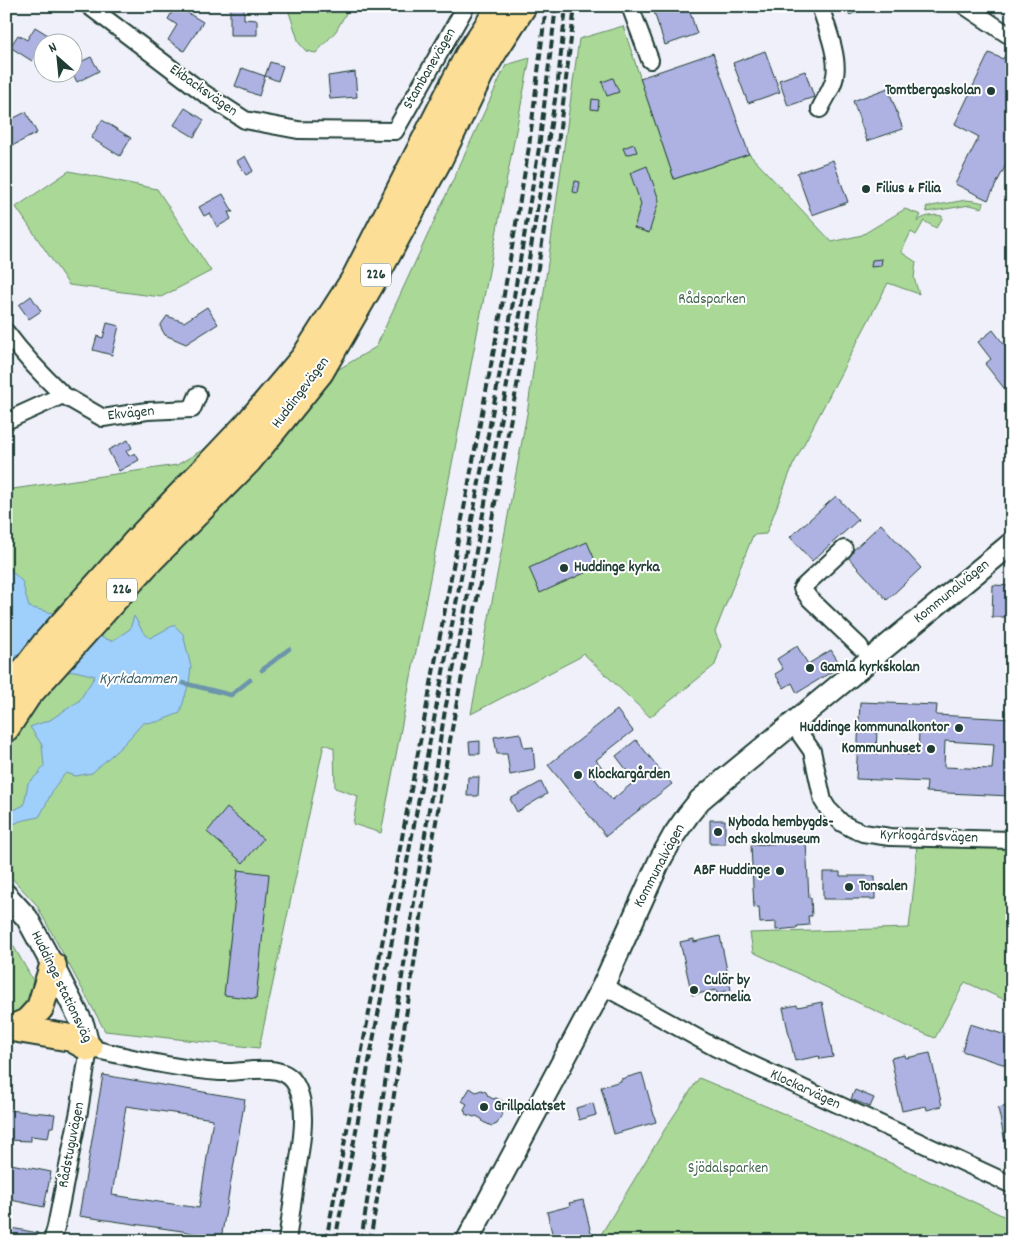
<svg xmlns="http://www.w3.org/2000/svg" width="1018" height="1247" font-family="Dekko,sans-serif">
<style>
.green{fill:#aad897;stroke:#648a66}
.water{fill:#9fcffb;stroke:#6c95ab}
.lines{fill:none;stroke-linecap:round;stroke-linejoin:round}
.stream{stroke:#6c95ab;stroke-width:4.5}
.building{fill:#adb2e3;stroke:#1f3d34;fill-rule:evenodd}
.minor-casing{stroke:#1f3d34;stroke-width:20}
.tertiary-casing{stroke:#1f3d34;stroke-width:25}
.primary-casing{stroke:#1f3d34;stroke-width:30}
.minor{stroke:#fff;stroke-width:16}
.tertiary{stroke:#fff;stroke-width:21}
.primary{stroke:#fcde96;stroke-width:26}
.rail{stroke:#1f3d34;stroke-width:4;stroke-dasharray:8 4;stroke-linecap:butt}
.poi-dot{fill:#1f3d34;stroke:#fff;stroke-width:2}
.labels{text-anchor:middle;dominant-baseline:central;stroke-width:4;stroke-linejoin:round;paint-order:stroke}
.shield{fill:#fff;stroke:#627771;stroke-width:1}
.shield-label{font-size:14px;font-weight:bold;fill:#1f3d34}
.street-label{font-size:15px;fill:#1f3d34;stroke:#fff}
.poi-label{font-size:15px;font-weight:bold;fill:#1f3d34;stroke:#fff;text-anchor:start}
.park-label{font-size:15px;fill:#42644d;stroke:#fff}
.water-label{font-size:16px;font-style:italic;fill:#3f6266;stroke:#fff}
</style>
<rect width="100%" height="100%" fill="#eff0f9"/>
<filter id="ink" filterUnits="userSpaceOnUse"><feTurbulence type="fractalNoise" baseFrequency=".02" numOctaves="2"/><feDisplacementMap in="SourceGraphic" scale="10" xChannelSelector="R" yChannelSelector="G"/><feConvolveMatrix kernelMatrix="1 2 1 2 8 2 1 2 1" color-interpolation-filters="sRGB"/></filter>
<g filter="url(#ink)">
<path class="green" d="M 287,6 L 350,6 L 336,31 L 316,53 L 306,51 L 299,43 Z
M 623,26 L 674,179 L 749,154 L 832,242 L 862,235 L 905,209 L 921,215 L 917,222 C 922,216 935,214 942,216 L 942,219 L 936,228 L 924,221 L 916,235 L 911,232 L 901,252 L 916,262 L 914,278 L 919,294 L 888,283 L 793,465 L 766,534 L 753,535 L 715,632 L 721,646 L 715,665 L 650,717 L 583,653 L 580,657 L 471,714 L 527,414 L 579,39 Z
M 530,58 L 381,833 L 353,824 L 358,796 L 335,788 L 334,748 L 324,744 L 259,1048 L 105,1031 L 36,904 L 6,872 L 6,490 L 177,465 L 376,347 L 506,65 Z
M 69,171 L 157,189 L 211,271 L 161,297 L 69,285 L 16,207 Z
M 966,200 L 975,201 L 984,203 L 982,208 L 970,205 L 927,212 L 926,207 Z
M 917,841 L 1012,848 L 1012,1003 L 965,982 L 935,1038 L 911,1028 L 753,952 L 750,933 L 909,928 L 915,877 Z
M 6,933 L 34,982 L 30,1005 L 11,1017 L 6,1017 Z
M 699,1078 L 801,1121 L 1012,1220 L 1012,1241 L 597,1241 L 665,1129 Z"/>
<path class="water" d="M 6,566 L 22,581 L 29,607 L 61,615 L 101,637 L 112,641 L 130,629 L 134,616 L 143,632 L 150,638 L 174,625 L 183,634 L 191,667 L 189,683 L 180,713 L 157,722 L 143,723 L 123,745 L 92,773 L 76,776 L 66,773 C 51,788 49,801 39,817 L 20,821 L 8,827 L 10,812 L 24,805 L 28,783 L 38,774 L 44,766 L 42,745 L 30,727 L 50,720 L 79,701 L 95,676 L 75,671 L 22,680 L 6,678 L 6,611 L 7,611 L 6,608 Z"/>
<g class="lines">
<path class="stream" d="M 262,670 L 289,649
M 183,683 L 231,695 L 250,680"/>
</g>
<path class="building" d="M 176,6 L 203,22 L 184,51 L 168,40 L 177,25 L 168,19 Z
M 230,6 L 244,6 L 244,19 L 257,20 L 257,35 L 230,35 Z
M 652,6 L 688,6 L 697,34 L 665,45 Z
M 847,6 L 874,6 L 849,15 Z
M 35,27 L 48,35 L 42,42 L 32,61 L 10,47 L 18,35 L 27,40 Z
M 1012,42 L 1012,164 L 1008,161 L 988,200 L 955,184 L 979,137 L 955,124 L 989,53 L 1003,59 Z
M 765,51 L 780,92 L 748,103 L 733,63 Z
M 713,53 L 749,154 L 674,179 L 640,78 Z
M 91,57 L 99,71 L 77,82 L 72,72 L 72,66 Z
M 270,62 L 283,66 L 278,81 L 265,76 Z
M 242,68 L 265,76 L 259,96 L 235,86 Z
M 805,71 L 814,97 L 788,106 L 779,80 Z
M 355,72 L 357,97 L 330,99 L 328,76 Z
M 613,78 L 619,92 L 607,96 L 602,82 Z
M 888,88 L 903,129 L 867,141 L 853,101 Z
M 592,99 L 599,100 L 598,110 L 591,109 Z
M 185,108 L 204,120 L 194,137 L 174,125 Z
M 26,112 L 37,133 L 8,148 L 6,144 L 6,122 Z
M 102,120 L 131,138 L 120,156 L 91,138 Z
M 634,144 L 637,152 L 626,155 L 623,148 Z
M 245,156 L 253,171 L 246,175 L 237,161 Z
M 833,160 L 848,202 L 812,215 L 797,173 Z
M 647,166 L 659,200 L 649,233 L 634,228 L 641,204 L 630,173 Z
M 575,181 L 580,182 L 578,193 L 573,192 Z
M 223,194 L 233,212 L 228,212 L 231,219 L 217,227 L 210,213 L 204,216 L 199,207 Z
M 882,259 L 881,266 L 871,267 L 872,260 Z
M 31,296 L 41,311 L 29,319 L 19,305 Z
M 207,307 L 218,324 L 186,344 L 165,335 L 160,326 L 167,316 L 184,322 Z
M 107,323 L 119,326 L 112,355 L 93,350 L 97,336 L 103,338 Z
M 993,330 L 1012,355 L 1011,397 L 985,364 L 991,359 L 978,342 Z
M 128,440 L 132,448 L 126,451 L 129,456 L 135,453 L 139,460 L 119,471 L 108,450 Z
M 836,496 L 858,520 L 812,561 L 790,537 Z
M 881,524 L 921,568 L 887,600 L 847,556 Z
M 587,542 L 598,567 L 540,593 L 529,568 Z
M 993,585 L 1012,586 L 1012,617 L 992,617 Z
M 797,646 L 808,664 L 831,650 L 841,666 L 797,693 L 792,683 L 784,688 L 775,674 L 783,669 L 777,659 Z
M 860,702 L 937,705 L 936,715 L 1012,719 L 1012,760 L 1010,796 L 926,792 L 927,782 L 856,779 ZM 877,730 L 919,731 L 918,755 L 876,753 ZM 945,741 L 994,744 L 992,769 L 944,767 Z
M 617,710 L 633,731 L 596,760 L 605,771 L 595,779 L 612,800 L 635,781 L 616,756 L 636,740 L 672,784 L 606,836 L 548,765 Z
M 520,733 L 524,748 L 533,747 L 535,770 L 510,775 L 507,754 L 497,754 L 494,737 Z
M 480,741 L 480,754 L 470,754 L 469,742 Z
M 468,777 L 479,777 L 478,796 L 467,796 Z
M 541,782 L 547,794 L 517,812 L 510,799 Z
M 227,808 L 263,839 L 243,863 L 207,832 Z
M 710,820 L 725,820 L 725,844 L 710,844 Z
M 806,842 L 809,898 L 811,898 L 812,916 L 808,916 L 809,925 L 797,926 L 797,928 L 776,930 L 776,922 L 760,923 L 759,907 L 754,908 L 751,845 Z
M 238,870 L 269,874 L 256,999 L 224,995 Z
M 823,872 L 840,872 L 840,876 L 875,876 L 875,899 L 823,899 Z
M 720,936 L 731,990 L 717,993 L 716,990 L 692,995 L 680,942 L 694,939 L 694,942 Z
M 822,1002 L 833,1057 L 820,1059 L 819,1056 L 795,1061 L 783,1008 L 797,1005 L 798,1007 Z
M 970,1024 L 1012,1037 L 1012,1067 L 962,1051 Z
M 930,1053 L 942,1106 L 927,1110 L 926,1106 L 902,1111 L 891,1058 L 905,1055 L 906,1058 Z
M 642,1073 L 656,1122 L 614,1134 L 601,1087 L 621,1081 L 621,1079 Z
M 103,1075 L 245,1099 L 221,1239 L 182,1231 L 79,1216 ZM 126,1106 L 213,1119 L 199,1208 L 112,1195 Z
M 470,1088 L 476,1092 L 481,1090 L 486,1092 L 488,1096 L 493,1099 L 496,1098 L 504,1102 L 506,1107 L 497,1124 L 492,1126 L 483,1122 L 482,1119 L 476,1116 L 474,1117 L 466,1114 L 464,1109 L 467,1104 L 462,1101 Z
M 855,1090 L 874,1098 L 870,1107 L 851,1099 Z
M 593,1103 L 596,1115 L 579,1120 L 576,1108 Z
M 1012,1105 L 1012,1160 L 1009,1161 L 998,1108 Z
M 6,1110 L 55,1114 L 53,1127 L 50,1127 L 48,1138 L 31,1136 L 31,1141 L 6,1140 Z
M 6,1163 L 51,1172 L 44,1207 L 6,1199 Z
M 583,1200 L 593,1241 L 554,1241 L 547,1212 L 570,1206 L 569,1203 Z
M 6,1227 L 38,1233 L 37,1241 L 6,1241 Z"/>
<g class="lines">
<g class="minor-casing">
<path id="minor" d="M 89,6 L 205,94 L 245,120 L 298,130 L 395,131 L 466,6
M 630,6 L 650,60
M 965,6 L 1007,34
M 820,109 C 825,98 833,88 835,76 C 839,57 826,25 820,6
M 6,332 C 23,355 42,375 63,395
M 6,421 L 63,395 L 103,418 L 147,411 L 192,409 L 198,395
M 844,549 L 802,588 L 809,598 L 860,647
M 793,724 L 812,751 L 823,801 L 828,809 L 842,823 L 851,828 L 863,833 L 890,837 L 1012,840
M 603,986 L 716,1048 L 1012,1185
M 52,1241 L 56,1227 L 79,1111 L 89,1048 C 133,1058 176,1069 220,1072 C 239,1073 258,1067 277,1071 C 286,1073 293,1078 297,1087 C 309,1110 300,1152 296,1177 C 293,1198 290,1219 287,1241"/>
</g>
<g class="tertiary-casing">
<path id="tertiary" d="M 6,895 L 27,918 L 53,966 L 83,1025 L 89,1048
M 467,1241 L 603,986 L 659,862 L 674,835 L 688,815 L 700,800 L 713,789 L 1012,543"/>
</g>
<g class="primary-casing">
<path id="primary" d="M 6,695 L 45,644 L 137,541 L 248,424 L 304,358 L 354,280 L 468,56 L 499,9
M 6,728 L 27,696 L 146,564 L 248,461 L 320,372 L 377,273 L 439,159 L 480,74 L 497,46 L 523,6
M 6,1027 L 71,1038 L 89,1048
M 13,1028 L 27,1022 L 40,1008 L 53,966"/>
</g>
<use href="#minor" class="minor"/>
<use href="#tertiary" class="tertiary"/>
<use href="#primary" class="primary"/>
<path class="rail" d="M 326,1241 L 501,312 L 529,147 L 546,6
M 335,1241 L 511,314 L 539,148 L 556,6
M 361,1241 L 387,1070 L 445,710 L 461,632 L 520,315 L 558,81 L 566,6
M 370,1241 L 388,1134 L 433,839 L 455,712 L 478,594 L 530,316 L 557,152 L 575,6"/>
</g>
</g>
<g class="poi-dot">
<circle cx="991" cy="91" r="5"/>
<circle cx="866" cy="189" r="5"/>
<circle cx="564" cy="568" r="5"/>
<circle cx="810" cy="668" r="5"/>
<circle cx="959" cy="728" r="5"/>
<circle cx="931" cy="749" r="5"/>
<circle cx="578" cy="775" r="5"/>
<circle cx="718" cy="832" r="5"/>
<circle cx="780" cy="871" r="5"/>
<circle cx="849" cy="887" r="5"/>
<circle cx="694" cy="990" r="5"/>
<circle cx="484" cy="1107" r="5"/>
</g>
<g class="labels">
<g class="shield">
<rect x="361" y="263.5" width="30" height="23" rx="4"/>
<rect x="107" y="578.5" width="30" height="23" rx="4"/>
</g>
<g class="shield-label">
<text x="376" y="275">226</text>
<text x="122" y="590">226</text>
</g>
<g class="street-label">
<text transform="translate(430 69) rotate(-60)">Stambanevägen</text>
<text transform="translate(203 91) rotate(35)">Ekbacksvägen</text>
<text transform="translate(301 393) rotate(-53)">Huddingevägen</text>
<text transform="translate(131 414) rotate(-6)">Ekvägen</text>
<text transform="translate(952 592) rotate(-39)">Kommunalvägen</text>
<text transform="translate(929 837) rotate(2)">Kyrkogårdsvägen</text>
<text transform="translate(660 866) rotate(-62)">Kommunalvägen</text>
<text transform="translate(61 987) rotate(64)">Huddinge stationsväg</text>
<text transform="translate(805 1090) rotate(25)">Klockarvägen</text>
<text transform="translate(72 1145) rotate(-79)">Rådstuguvägen</text>
</g>
<g class="poi-label">
<text x="981" y="91" text-anchor="end">Tomtbergaskolan</text>
<text x="876" y="189">Filius &amp; Filia</text>
<text x="574" y="568">Huddinge kyrka</text>
<text x="820" y="668">Gamla kyrkskolan</text>
<text x="949" y="728" text-anchor="end">Huddinge kommunalkontor</text>
<text x="921" y="749" text-anchor="end">Kommunhuset</text>
<text x="588" y="775">Klockargården</text>
<text x="728" y="823">Nyboda hembygds-<tspan x="728" dy="17">och skolmuseum</tspan></text>
<text x="770" y="871" text-anchor="end">ABF Huddinge</text>
<text x="859" y="887">Tonsalen</text>
<text x="704" y="981">Culör by<tspan x="704" dy="17">Cornelia</tspan></text>
<text x="494" y="1107">Grillpalatset</text>
</g>
<g class="park-label">
<text x="712" y="300">Rådsparken</text>
<text x="728" y="1169">Sjödalsparken</text>
</g>
<g class="water-label">
<text x="138" y="679">Kyrkdammen</text>
</g>
</g>
<rect width="1018" height="1247" fill="none" stroke="#fff" stroke-width="25"/>
<rect x="12" y="12" width="993" height="1222" fill="none" stroke="#1f3d34" stroke-width="2" filter="url(#ink)"/>
<g transform="translate(58 58) rotate(333)"><circle r="24" fill="#ffffff" stroke="#a5b1ae"/>
<path d="M0-4L9 19L0 12L-9 19Z" fill="#1f3d34"/>
<text y="-8" font-size="14" font-weight="bold" text-anchor="middle" fill="#1f3d34">N</text>
</g>
</svg>
